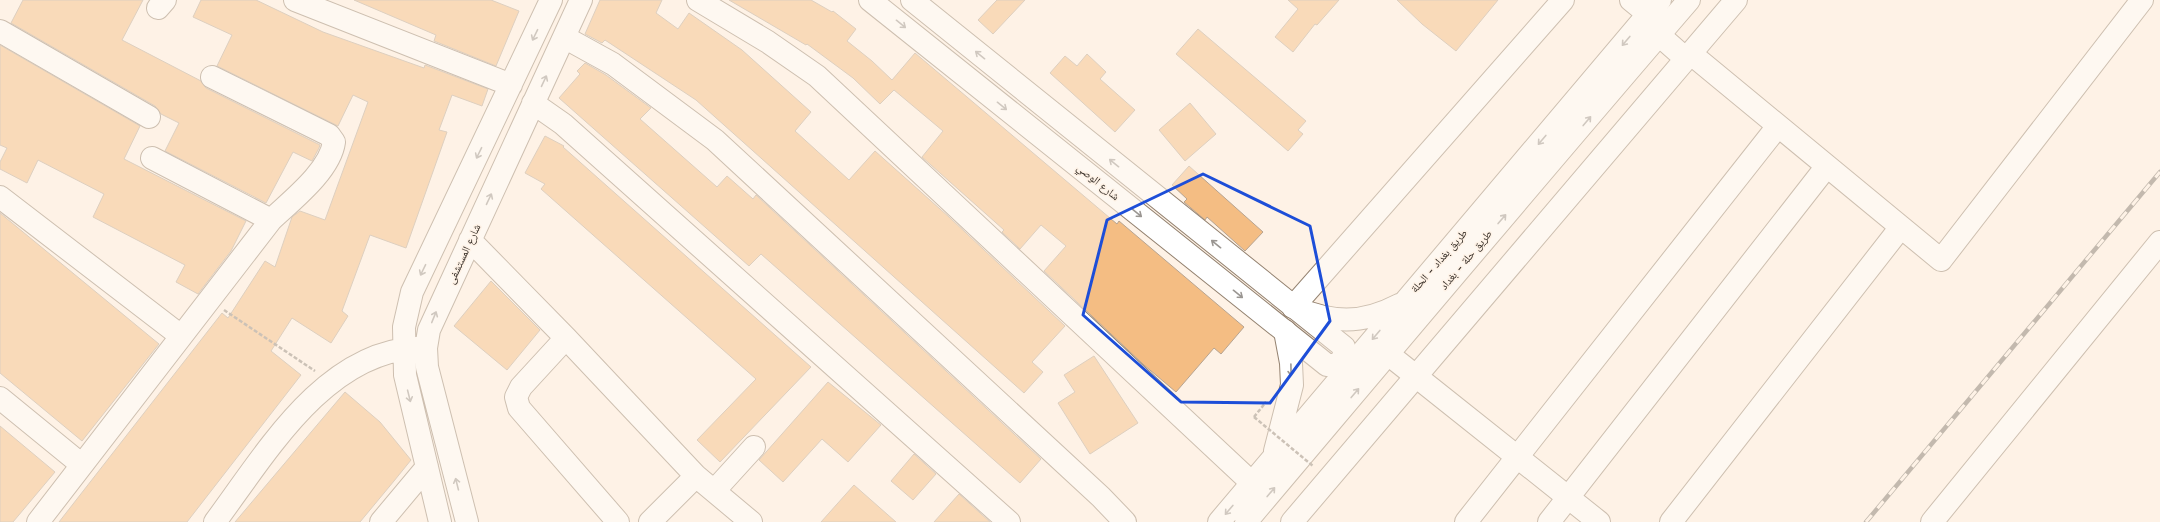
<svg xmlns="http://www.w3.org/2000/svg" width="2160" height="522" font-family="'Work Sans','Noto Naskh Arabic',sans-serif">
<style>
.building{fill:#f4bd83;stroke:#b7a491}
.lines{fill:none;stroke-linecap:round;stroke-linejoin:round}
.minor-casing{stroke:#948270;stroke-width:24}
.major-casing{stroke:#948270;stroke-width:24}
.path{stroke:#91877e;stroke-width:2.5;stroke-dasharray:4 2;stroke-linecap:butt}
.minor{stroke:#fff;stroke-width:22}
.major{stroke:#fff;stroke-width:22}
.rail-casing{stroke:#7d746b;stroke-width:4.5}
.rail{stroke:#fef2e6;stroke-width:3;stroke-dasharray:9;stroke-linecap:butt}
.path-bridge{stroke:#91877e;stroke-width:2.5;stroke-dasharray:4 2;stroke-linecap:butt}
.oneway{stroke:#9a9692}
.marked{fill:none;stroke:#1d4ed8;stroke-width:3;stroke-linejoin:round}
.labels{text-anchor:middle;dominant-baseline:central;stroke-width:3;stroke-linejoin:round;paint-order:stroke}
.street-label{font-size:11px;fill:#342c25;stroke:#fef2e6}
</style>
<rect width="100%" height="100%" fill="#fef2e6"/>
<path class="building" d="M 23,0 L 143,0 L 122,40 L 201,81 L 206,88 L 320,145 L 319,148 L 312,161 L 293,152 L 266,203 L 165,151 L 179,123 L 161,114 L 155,106 L 11,23 Z
M 201,0 L 256,0 L 323,32 L 424,68 L 425,65 L 488,89 L 482,106 L 452,95 L 439,130 L 447,132 L 406,248 L 370,235 L 342,311 L 348,316 L 331,343 L 292,318 L 271,351 L 301,375 L 187,522 L 59,522 L 222,313 L 228,318 L 265,261 L 275,267 L 292,217 L 300,211 L 325,220 L 368,102 L 353,95 L 338,126 L 217,66 L 232,35 L 193,17 Z
M 354,0 L 491,0 L 519,11 L 496,66 L 434,41 L 436,35 Z
M 600,0 L 662,0 L 656,13 L 678,29 L 689,13 L 742,50 L 811,112 L 795,131 L 849,180 L 875,151 L 949,217 L 1065,326 L 1032,362 L 1043,372 L 1024,393 L 696,100 L 605,40 L 602,43 L 585,34 Z
M 729,0 L 811,0 L 832,12 L 833,11 L 856,29 L 847,41 L 872,61 L 892,80 L 915,53 L 1117,224 L 1119,221 L 1244,327 L 1221,354 L 1214,348 L 1176,392 L 1144,365 L 1044,271 L 1066,246 L 1041,225 L 1020,249 L 1002,232 L 1004,230 L 922,157 L 943,131 L 894,90 L 880,104 L 853,78 L 807,44 L 806,45 Z
M 997,0 L 1025,0 L 993,34 L 978,20 Z
M 1288,0 L 1339,0 L 1317,25 L 1315,24 L 1293,52 L 1275,37 L 1298,9 Z
M 1397,0 L 1498,0 L 1456,51 L 1422,24 Z
M 1198,29 L 1306,121 L 1298,130 L 1303,134 L 1288,151 L 1176,54 Z
M 0,45 L 140,126 L 124,159 L 246,221 L 231,251 L 198,294 L 176,282 L 185,265 L 93,217 L 104,194 L 38,160 L 27,183 L 0,169 L 0,162 L 7,148 L 0,145 Z
M 1087,54 L 1106,72 L 1100,79 L 1135,110 L 1115,132 L 1050,73 L 1065,56 L 1077,66 Z
M 585,63 L 606,75 L 651,108 L 640,119 L 717,187 L 727,176 L 753,199 L 756,195 L 1041,459 L 1020,483 L 761,254 L 749,266 L 559,98 L 580,74 L 577,71 Z
M 1190,103 L 1216,134 L 1185,161 L 1159,130 Z
M 545,136 L 564,146 L 563,147 L 811,367 L 720,462 L 697,440 L 756,379 L 541,189 L 545,184 L 525,173 Z
M 1189,166 L 1263,232 L 1245,251 L 1207,217 L 1205,220 L 1184,202 L 1187,199 L 1172,185 Z
M 0,213 L 159,344 L 82,441 L 0,373 Z
M 491,281 L 540,330 L 507,370 L 454,326 Z
M 1094,356 L 1138,423 L 1090,454 L 1058,403 L 1075,392 L 1064,375 Z
M 828,382 L 881,425 L 848,462 L 822,439 L 783,482 L 759,460 Z
M 345,392 L 380,422 L 411,460 L 394,481 L 360,522 L 235,522 Z
M 0,426 L 55,472 L 13,522 L 0,522 Z
M 914,454 L 936,474 L 913,500 L 891,481 Z
M 854,485 L 896,522 L 821,522 Z
M 959,494 L 990,522 L 934,522 Z"/>
<g class="lines">
<g class="minor-casing">
<path id="minor" d="M 295,0 L 511,85
M 698,0 L 768,42 L 817,76 L 1252,483
M 870,0 L 1327,365 C 1339,366 1345,360 1344,347 L 912,0
M 1631,0 L 1648,14
M 158,8 L 165,0
M 0,31 L 149,117
M 1659,35 L 1685,58
M 564,37 L 613,64 L 715,140 L 1101,497 L 1125,522
M 1690,53 L 1941,260 L 2142,0
M 533,103 L 563,124 L 1009,522
M 152,158 L 271,220
M 0,197 L 181,336
M 470,240 L 566,338 L 696,476 L 751,522
M 1293,307 L 1563,0
M 566,338 L 521,387 L 516,397 L 519,408 L 618,522
M 1388,354 L 1599,522
M 0,398 L 82,465
M 714,491 L 754,447
M 38,522 L 271,220 C 291,201 330,171 334,142 L 329,135 L 212,77
M 215,522 C 265,455 324,352 417,348
M 381,522 L 427,467
M 440,522 L 405,375 L 404,327 L 412,292 L 551,0
M 467,522 L 427,367 L 426,348 L 429,330 L 581,0
M 650,522 L 696,476
M 1292,522 L 1736,0
M 1466,522 L 1778,126
M 1549,522 L 1827,166
M 1671,522 L 1901,227
M 1932,522 L 2160,242"/>
</g>
<g class="major-casing">
<path id="major" d="M 1293,307 C 1332,323 1361,325 1399,305
M 1275,451 L 1292,385 L 1291,363 L 1285,331
M 1219,522 L 1660,0
M 1246,522 C 1393,348 1540,173 1689,0"/>
</g>
<path class="path" d="M 224,310 L 315,371
M 1254,417 L 1266,402"/>
<use href="#minor" class="minor"/>
<use href="#major" class="major"/>
<g class="rail-casing">
<path id="rail" d="M 1866,522 L 2160,172"/>
</g>
<use href="#rail" class="rail"/>
<path class="path-bridge" d="M 1254,417 L 1313,466"/>
</g>
<defs><path id="oneway-shaft" d="M-6 0H5M1.5-3L5.5 0L1.5 3" fill="none" stroke-width="1.6" stroke-linecap="round" stroke-linejoin="round"/></defs>
<g class="oneway">
<use href="#oneway-shaft" transform="translate(901 24) rotate(39)"/>
<use href="#oneway-shaft" transform="translate(535 35) rotate(116)"/>
<use href="#oneway-shaft" transform="translate(1626 41) rotate(130)"/>
<use href="#oneway-shaft" transform="translate(980 55) rotate(-141)"/>
<use href="#oneway-shaft" transform="translate(544 81) rotate(-65)"/>
<use href="#oneway-shaft" transform="translate(1002 106) rotate(39)"/>
<use href="#oneway-shaft" transform="translate(1587 121) rotate(-50)"/>
<use href="#oneway-shaft" transform="translate(1542 140) rotate(130)"/>
<use href="#oneway-shaft" transform="translate(479 153) rotate(116)"/>
<use href="#oneway-shaft" transform="translate(1114 163) rotate(-141)"/>
<use href="#oneway-shaft" transform="translate(489 199) rotate(-65)"/>
<use href="#oneway-shaft" transform="translate(1137 213) rotate(39)"/>
<use href="#oneway-shaft" transform="translate(1502 219) rotate(-49)"/>
<use href="#oneway-shaft" transform="translate(1216 244) rotate(-141)"/>
<use href="#oneway-shaft" transform="translate(423 270) rotate(116)"/>
<use href="#oneway-shaft" transform="translate(1238 294) rotate(39)"/>
<use href="#oneway-shaft" transform="translate(434 317) rotate(-68)"/>
<use href="#oneway-shaft" transform="translate(1376 335) rotate(130)"/>
<use href="#oneway-shaft" transform="translate(1291 370) rotate(89)"/>
<use href="#oneway-shaft" transform="translate(1355 393) rotate(-50)"/>
<use href="#oneway-shaft" transform="translate(409 396) rotate(76)"/>
<use href="#oneway-shaft" transform="translate(457 484) rotate(-104)"/>
<use href="#oneway-shaft" transform="translate(1271 492) rotate(-50)"/>
<use href="#oneway-shaft" transform="translate(1229 510) rotate(130)"/>
</g>
<path d="M0 0H2160V522H0ZM 1203,174 L 1310,226 L 1330,321 L 1270,403 L 1181,402 L 1083,315 L 1107,220 Z" fill="#fef2e6" fill-opacity=".55" fill-rule="evenodd"/>
<path class="marked" d="M 1203,174 L 1310,226 L 1330,321 L 1270,403 L 1181,402 L 1083,315 L 1107,220 Z"/>
<g class="labels">
<g class="street-label">
<text transform="translate(1098 182) rotate(39)">شارع الوصي</text>
<text transform="translate(464 254) rotate(-65)">شارع المستشفى</text>
<text transform="translate(1466 260) rotate(-50)">طريق حلة - بغداد</text>
<text transform="translate(1439 261) rotate(-49)">طريق بغداد - الحلة</text>
</g>
</g>
</svg>
